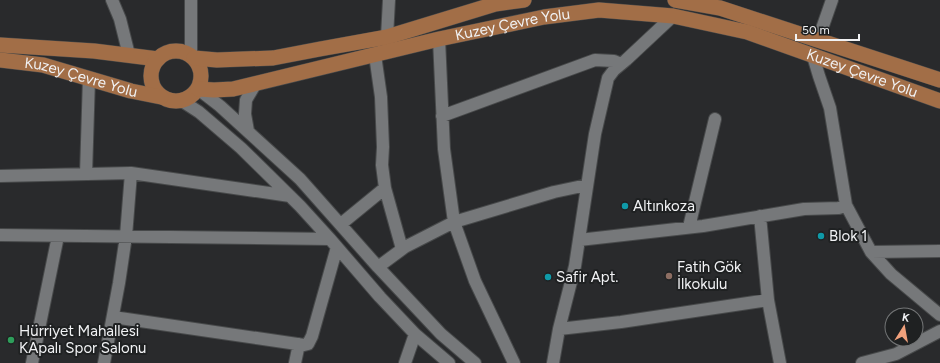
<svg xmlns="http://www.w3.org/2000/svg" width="940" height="363" font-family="Figtree,sans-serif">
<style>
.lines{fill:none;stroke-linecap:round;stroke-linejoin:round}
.minor-casing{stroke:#47494a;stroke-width:14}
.major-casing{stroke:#47494a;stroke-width:16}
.minor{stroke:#76787a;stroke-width:12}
.major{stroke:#a26e47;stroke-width:15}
.culture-dot{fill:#0f9aa8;stroke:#1f2122;stroke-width:1.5}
.education-dot{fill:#8d6e63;stroke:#1f2122;stroke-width:1.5}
.leisure-dot{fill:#2e9e5b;stroke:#1f2122;stroke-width:1.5}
.labels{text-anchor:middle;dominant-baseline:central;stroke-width:4;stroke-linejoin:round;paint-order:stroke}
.street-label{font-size:15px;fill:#f1f2f4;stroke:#1f2122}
.poi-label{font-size:15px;fill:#f1f2f4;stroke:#1f2122;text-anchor:start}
</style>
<rect width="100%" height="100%" fill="#292a2c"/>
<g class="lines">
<g class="minor-casing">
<path id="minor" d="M 112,0 L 120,19 L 129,55
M 387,37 L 389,0
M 439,39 L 444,149 L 454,222 L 475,281 L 514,363
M 818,40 L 832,0
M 375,55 L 381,97 L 383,147 L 382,165 L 385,188 L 402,249
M 191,56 L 191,0
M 813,56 L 819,76 L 830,108 L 846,205 L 871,252 L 891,274 L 940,315
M 198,89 L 220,106 L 300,179 L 378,267 L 441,334 L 475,363
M 182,101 L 199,112 L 241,148 L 300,206 L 330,239 L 380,297 L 415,334 L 449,363
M 442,116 L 595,60 L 614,61 L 621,64
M 248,131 L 245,114 L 246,100 L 256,83
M 86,174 L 89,78
M 0,176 L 131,173 L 290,196
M 760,216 L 768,300 L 780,363
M 341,224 L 385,188
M 689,227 L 715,119
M 0,235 L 330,239
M 579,240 L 703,226 L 804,209 L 839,208 L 846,205
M 871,252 L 940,251
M 378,267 L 405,247 L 454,222 L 554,192 L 587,185
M 113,317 L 304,345 L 308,344 L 312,336 L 337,247
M 559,329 L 621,322 L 768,300
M 32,363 L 58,236
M 104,363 L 119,283 L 126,236 L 131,173
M 295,363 L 299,344
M 405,363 L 415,334
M 553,363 L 559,329 L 575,266 L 595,134 L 608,78 L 614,70 L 626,60 L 673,16
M 862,363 L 896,354 L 940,331"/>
</g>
<g class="major-casing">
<g id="major">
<path d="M 675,0 L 720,8 L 940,80"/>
<path d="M 0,45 L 94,51 L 158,59"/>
<circle cx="176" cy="76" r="25"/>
<path d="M 194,58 L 217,60 L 273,58 L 320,49 L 387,37 L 495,4 L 524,0"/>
<path id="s1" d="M 0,60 L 43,65 L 131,91 L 161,97"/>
<path id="s2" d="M 198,89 L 214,90 L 233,89 L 439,39 L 544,17 L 599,10 L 673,16 L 747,32 L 940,101"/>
</g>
</g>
<use href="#minor" class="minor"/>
<use href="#major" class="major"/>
</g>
<g class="culture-dot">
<circle cx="625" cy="206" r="4"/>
<circle cx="821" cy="236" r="4"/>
<circle cx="548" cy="277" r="4"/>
</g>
<circle class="education-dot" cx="669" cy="276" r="4"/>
<circle class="leisure-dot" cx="11" cy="340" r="4"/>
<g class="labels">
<g class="street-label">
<text stroke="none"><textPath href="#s2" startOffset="322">Kuzey Çevre Yolu</textPath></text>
<text stroke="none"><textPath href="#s2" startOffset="682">Kuzey Çevre Yolu</textPath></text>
<text stroke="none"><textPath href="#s1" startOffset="83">Kuzey Çevre Yolu</textPath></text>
</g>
<g class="poi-label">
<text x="633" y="206">Altınkoza</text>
<text x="829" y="236">Blok 1</text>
<text x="677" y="267">Fatih Gök<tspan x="677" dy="17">İlkokulu</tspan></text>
<text x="556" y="277">Safir Apt.</text>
<text x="19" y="331">Hürriyet Mahallesi<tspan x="19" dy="17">KApalı Spor Salonu</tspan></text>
</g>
</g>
<g transform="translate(904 327) rotate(11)"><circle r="19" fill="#1f2122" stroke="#737576"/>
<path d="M0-3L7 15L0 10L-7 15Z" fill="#f1a17c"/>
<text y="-6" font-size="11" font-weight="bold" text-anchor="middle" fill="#f1f2f4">K</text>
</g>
<path d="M796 34v6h63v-6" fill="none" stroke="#f1f2f4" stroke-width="2"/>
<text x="802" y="34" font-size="12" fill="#f1f2f4" stroke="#1f2122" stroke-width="3" paint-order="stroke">50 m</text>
</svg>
